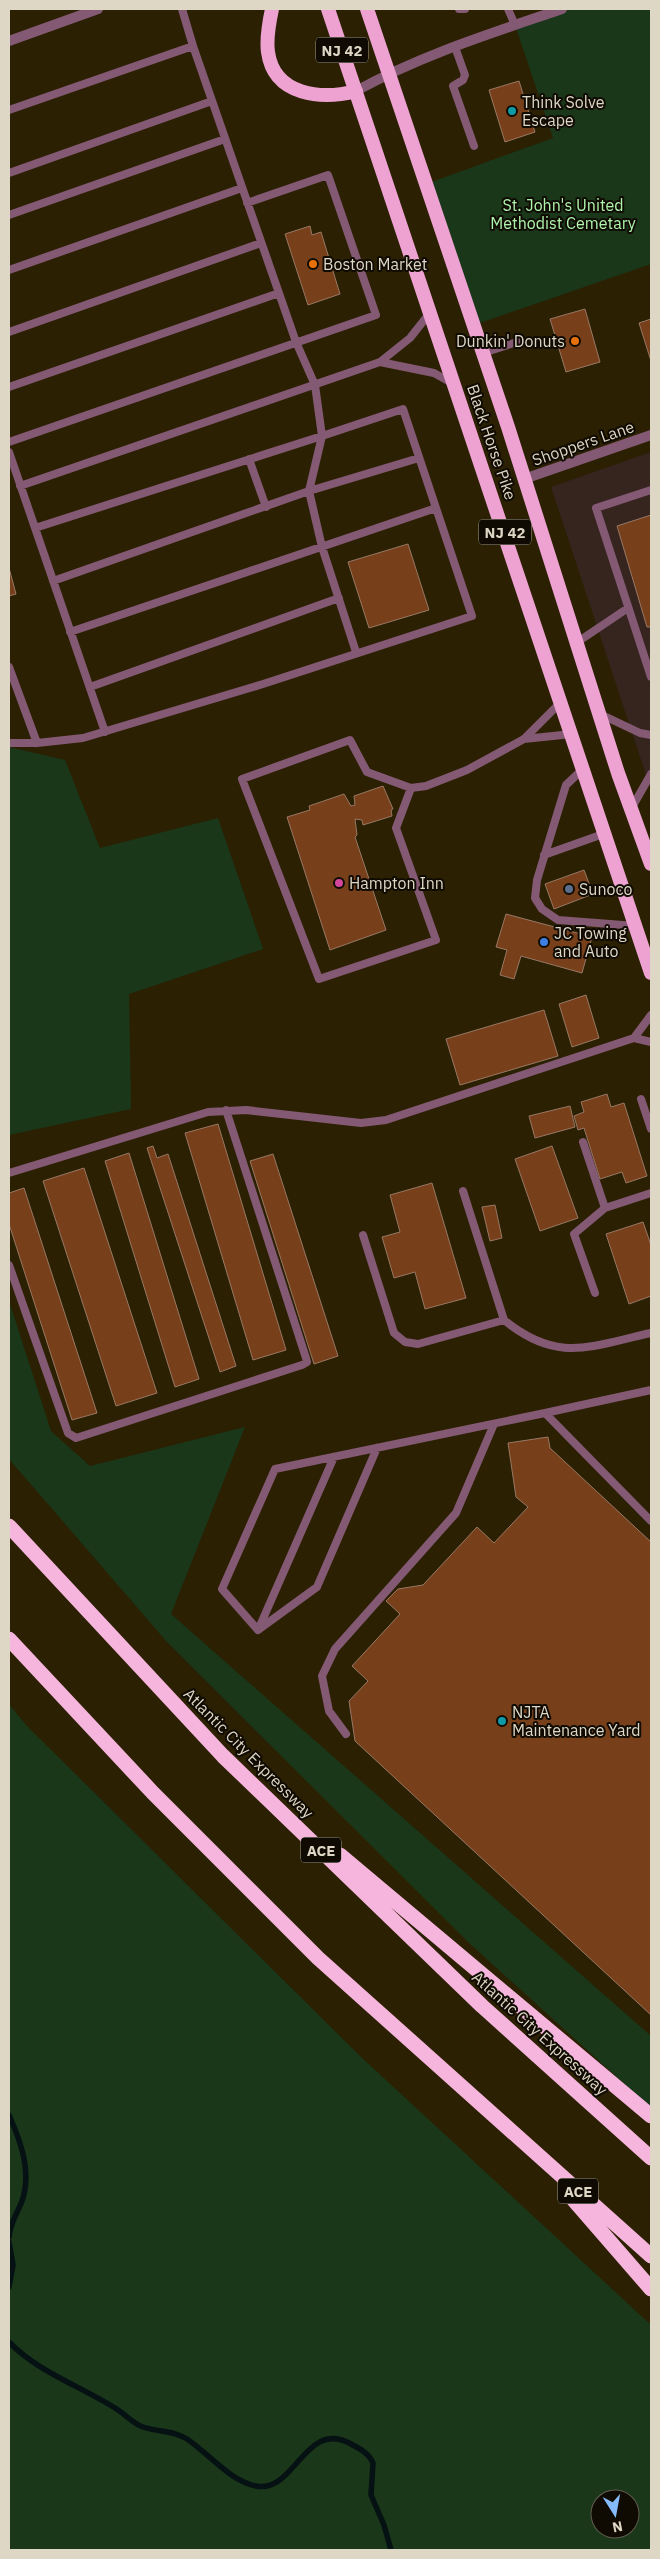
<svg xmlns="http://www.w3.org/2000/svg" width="660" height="2559" font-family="'IBM Plex Sans',sans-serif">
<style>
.commercial{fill:#36241f}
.green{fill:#1a371a;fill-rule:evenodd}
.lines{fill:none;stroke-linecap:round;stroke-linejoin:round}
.stream{stroke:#051113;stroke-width:5.5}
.building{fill:#77401a;stroke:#987865}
.service{stroke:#845973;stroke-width:8}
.minor{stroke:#845973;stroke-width:10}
.tertiary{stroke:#845973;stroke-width:10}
.trunk{stroke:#eea2d2;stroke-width:14}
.motorway{stroke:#f6b5dd;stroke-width:15}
.culture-dot{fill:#0f9aa8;stroke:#100b02;stroke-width:2}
.food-dot{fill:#e8710a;stroke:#100b02;stroke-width:2}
.hotel-dot{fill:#d1479c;stroke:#100b02;stroke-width:2}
.service-dot{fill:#5c6f8a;stroke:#100b02;stroke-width:2}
.shop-dot{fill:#3f7fe0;stroke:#100b02;stroke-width:2}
.labels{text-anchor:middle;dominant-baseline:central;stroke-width:4;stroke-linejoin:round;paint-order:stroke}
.shield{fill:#100b02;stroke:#a09a8b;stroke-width:1}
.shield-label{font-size:15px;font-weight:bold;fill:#ded7c6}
.poi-label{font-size:16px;fill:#ded7c6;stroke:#100b02;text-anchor:start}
.park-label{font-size:16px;fill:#aef5ac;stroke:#100b02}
.street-label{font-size:16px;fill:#ded7c6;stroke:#100b02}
</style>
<rect width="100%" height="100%" fill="#2b2002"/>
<path class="commercial" d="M 651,452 L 651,790 L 551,487 Z"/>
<path class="green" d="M 561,9 L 651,9 L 651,264 L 474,325 L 426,184 L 553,138 L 515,25 Z
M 9,747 L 65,760 L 100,848 L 218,818 L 263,949 L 129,994 L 131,1109 L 9,1135 Z
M 9,1301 L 51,1431 L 90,1466 L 245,1427 L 171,1614 L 651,2036 L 651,2108 L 469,1943 L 167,1642 L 9,1459 Z
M 9,1704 L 26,1725 L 361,2057 L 651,2325 L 651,2550 L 9,2550 ZM 600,2499 L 630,2499 L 630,2529 L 600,2529 Z"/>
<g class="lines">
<path class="stream" d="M 9,2115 C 21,2142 32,2172 22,2201 C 17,2214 10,2223 9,2237
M 9,2242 L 13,2265 L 9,2287
M 9,2342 C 39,2373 83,2387 118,2410 C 127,2416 134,2424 143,2427 C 158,2432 173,2430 187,2439 C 208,2453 230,2481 256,2486 C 295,2494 305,2418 351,2444 C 360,2449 369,2453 373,2463 L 371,2495 L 384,2525 L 391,2550"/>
</g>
<path class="building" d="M 519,81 L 535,132 L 505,142 L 489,90 Z
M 310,226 L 312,235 L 321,232 L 340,294 L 308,305 L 285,234 Z
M 585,309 L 600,362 L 566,372 L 550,319 Z
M 651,319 L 651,361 L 639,323 Z
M 651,515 L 651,627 L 647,627 L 617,526 Z
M 408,544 L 429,610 L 369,628 L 348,562 Z
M 9,568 L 16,594 L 9,596 Z
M 383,786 L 393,809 L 391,810 L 392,816 L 363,825 L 362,820 L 355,819 L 357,835 L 355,837 L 386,930 L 330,950 L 287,817 L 310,810 L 309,806 L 344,794 L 351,806 L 355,805 L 354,796 Z
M 584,870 L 593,894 L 554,909 L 545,884 Z
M 506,914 L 592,937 L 582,973 L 521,956 L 514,979 L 500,975 L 507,950 L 496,947 Z
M 586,995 L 599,1038 L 572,1047 L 559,1004 Z
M 544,1010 L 558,1056 L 460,1085 L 446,1039 Z
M 607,1094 L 611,1107 L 624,1103 L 647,1176 L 626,1183 L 622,1172 L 600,1179 L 584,1128 L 578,1130 L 574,1116 L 584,1112 L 581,1102 Z
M 570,1106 L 575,1127 L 535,1138 L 529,1116 Z
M 218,1124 L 286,1350 L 253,1360 L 185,1133 Z
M 153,1146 L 157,1158 L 168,1154 L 236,1366 L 220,1372 L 147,1148 Z
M 552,1146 L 578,1218 L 540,1231 L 515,1159 Z
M 129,1153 L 199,1379 L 175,1387 L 105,1161 Z
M 273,1154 L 338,1356 L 314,1364 L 250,1161 Z
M 84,1168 L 157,1393 L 116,1406 L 43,1181 Z
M 432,1183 L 466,1298 L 425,1309 L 415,1272 L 394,1278 L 382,1237 L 400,1232 L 390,1195 Z
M 24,1188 L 97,1413 L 72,1420 L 9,1224 L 9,1193 Z
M 495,1205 L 502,1238 L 490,1241 L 482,1207 Z
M 643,1222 L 651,1245 L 651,1296 L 629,1304 L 606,1234 Z
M 548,1437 L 550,1448 L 651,1542 L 651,2015 L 355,1741 L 349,1701 L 368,1681 L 352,1666 L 400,1614 L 386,1601 L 398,1589 L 423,1585 L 477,1527 L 494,1543 L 528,1507 L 516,1497 L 508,1443 Z"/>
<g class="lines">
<path class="service" d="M 182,9 L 193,46
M 459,9 L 465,9
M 508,9 L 515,25
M 455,47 L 465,75 L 463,80 L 453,86 L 474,146
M 9,110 L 193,46 L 296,342 L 315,385 L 322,436 L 403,409 L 472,616 L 263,684 L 83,738 L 37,743 L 9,743
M 9,173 L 212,101
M 9,215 L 225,139
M 9,270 L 242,188
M 9,332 L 261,243
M 483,353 L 520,341
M 380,362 L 434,373 L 452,383
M 9,387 L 279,293
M 9,442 L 376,315 L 328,175 L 247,203
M 9,452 L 105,732
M 249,459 L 266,507
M 20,486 L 380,362 L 410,338 L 429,314
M 651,490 L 596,508 L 651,677
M 35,528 L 322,436 L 309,491 L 322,547 L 356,652
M 53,581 L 309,491 L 419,458
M 70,632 L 436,508
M 576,643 L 628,608
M 9,667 L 37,743
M 90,687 L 339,598
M 600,714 L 640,733 L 651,735
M 524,739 L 572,734
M 584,768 L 566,785 L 537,880 L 535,898 L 542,909 L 558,920 L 636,926
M 411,788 L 396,828 L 436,940 L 319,979 L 242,779 L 350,740 L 367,772 L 411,788 L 426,786 L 467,770 L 524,739 L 562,701
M 631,809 L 651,774
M 544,855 L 606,833
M 651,1015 L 634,1038 L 651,1042
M 641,1099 L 651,1129
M 583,1142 L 605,1208
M 9,1173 L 208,1112 L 246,1110 L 361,1123 L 386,1120 L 634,1038
M 463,1191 L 504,1320 C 558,1364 590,1346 651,1333
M 363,1235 L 394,1333 L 405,1342 L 418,1344 L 504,1320
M 9,1265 L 68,1433 L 76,1438 L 302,1365 L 307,1362 L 306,1358 L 226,1110
M 595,1293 L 574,1234 L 605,1208 L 651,1193
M 545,1413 L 651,1390
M 377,1448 L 317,1587 L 258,1630 L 222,1589 L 275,1469 L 545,1413 L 651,1521
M 259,1628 L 334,1457
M 346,1734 L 329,1711 L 322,1676 L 335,1649 L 456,1513 L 494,1424"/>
<path class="minor" d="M 9,41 L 98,9
M 524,479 L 651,435"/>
<path class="tertiary" d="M 356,91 C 421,55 492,33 562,9"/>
<path class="trunk" d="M 272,9 C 269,23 266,38 268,52 C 274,96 322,100 356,91
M 328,9 L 651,973
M 367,9 L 508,427 L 618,773 L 651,864"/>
<path class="motorway" d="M 9,1526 L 223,1756 L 482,2006 L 651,2158
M 9,1639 L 153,1793 L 318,1958 L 651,2256
M 340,1855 L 651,2116
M 566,2191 L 651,2289"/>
</g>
<g class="culture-dot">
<circle cx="512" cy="111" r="5"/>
<circle cx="502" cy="1721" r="5"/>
</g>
<g class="food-dot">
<circle cx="313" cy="264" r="5"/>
<circle cx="575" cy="341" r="5"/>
</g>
<circle class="hotel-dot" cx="339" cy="883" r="5"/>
<circle class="service-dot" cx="569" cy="889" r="5"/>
<circle class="shop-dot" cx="544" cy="942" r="5"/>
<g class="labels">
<g class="shield">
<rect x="316" y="37.5" width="52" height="25" rx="4"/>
<rect x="479" y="519.5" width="52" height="25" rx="4"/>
<rect x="301" y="1837.5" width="40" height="25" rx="4"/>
<rect x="558" y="2178.5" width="40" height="25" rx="4"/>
</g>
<g class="shield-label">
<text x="342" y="50">NJ 42</text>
<text x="505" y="532">NJ 42</text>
<text x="321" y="1850">ACE</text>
<text x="578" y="2191">ACE</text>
</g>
<g class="poi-label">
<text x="522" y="102">Think Solve<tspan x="522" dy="18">Escape</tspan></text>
<text x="323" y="264">Boston Market</text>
<text x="565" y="341" text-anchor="end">Dunkin' Donuts</text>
<text x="349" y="883">Hampton Inn</text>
<text x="579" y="889">Sunoco</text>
<text x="554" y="933">JC Towing<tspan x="554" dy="18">and Auto</tspan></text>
<text x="512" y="1712">NJTA<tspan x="512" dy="18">Maintenance Yard</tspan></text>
</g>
<g class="park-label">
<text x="563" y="205">St. John's United<tspan x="563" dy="18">Methodist Cemetary</tspan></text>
</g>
<g class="street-label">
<text transform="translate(492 442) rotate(71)">Black Horse Pike</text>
<text transform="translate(583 443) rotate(-19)">Shoppers Lane</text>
<text transform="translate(249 1753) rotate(45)">Atlantic City Expressway</text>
<text transform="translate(540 2033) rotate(42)">Atlantic City Expressway</text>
</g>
</g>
<rect width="660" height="2559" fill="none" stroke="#ded7c6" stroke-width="20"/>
<g transform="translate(615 2514) rotate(169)"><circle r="24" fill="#100b02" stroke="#625d50"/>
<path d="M0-4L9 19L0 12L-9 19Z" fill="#85bbfb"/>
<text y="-8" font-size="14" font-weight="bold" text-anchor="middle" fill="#ded7c6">N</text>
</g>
</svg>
